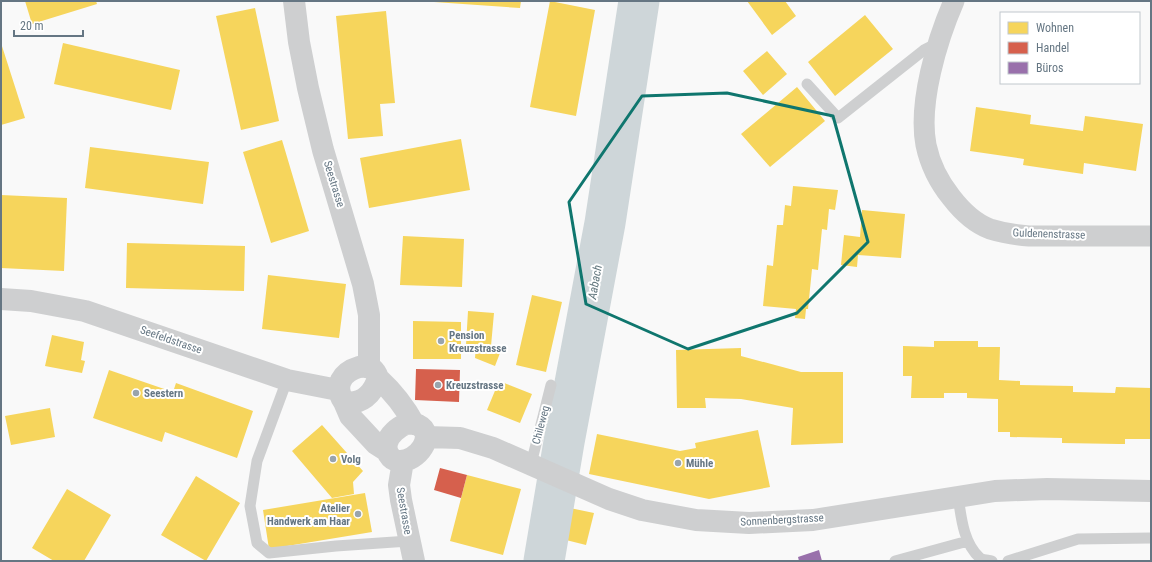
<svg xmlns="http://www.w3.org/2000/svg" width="1152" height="562" font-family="'Roboto Condensed',sans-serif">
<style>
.homes{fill:#f6d55c}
.shops{fill:#d6604d}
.offices{fill:#9970ab}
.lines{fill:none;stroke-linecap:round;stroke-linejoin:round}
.river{stroke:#ced6d9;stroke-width:41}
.service{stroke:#cecfd0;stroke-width:11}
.minor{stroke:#cecfd0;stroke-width:21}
.tertiary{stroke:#cecfd0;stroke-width:22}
.marked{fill:none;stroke:#0f766e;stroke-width:3;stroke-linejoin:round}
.poi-dot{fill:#99a4ac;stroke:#fff;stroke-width:1.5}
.labels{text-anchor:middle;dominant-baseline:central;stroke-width:4;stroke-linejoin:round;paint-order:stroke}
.street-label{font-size:11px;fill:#657683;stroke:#fff}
.poi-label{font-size:11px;font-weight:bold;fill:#657683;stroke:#fff;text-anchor:start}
.water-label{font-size:12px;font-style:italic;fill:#60757c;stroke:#fff}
</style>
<rect width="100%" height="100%" fill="#f9f9f9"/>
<path class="homes" d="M 25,1 L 96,1 L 97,4 L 32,24 Z
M 434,1 L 521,1 L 520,8 L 434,2 Z
M 550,1 L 595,10 L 576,116 L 530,107 Z
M 747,1 L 785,1 L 796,16 L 772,35 Z
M 255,8 L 279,121 L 241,130 L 216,16 Z
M 386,11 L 395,103 L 380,104 L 383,136 L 348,139 L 336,16 Z
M 865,15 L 893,49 L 835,96 L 808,62 Z
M 1,43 L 25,118 L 1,125 Z
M 63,43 L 180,70 L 171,110 L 54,84 Z
M 767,51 L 787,74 L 763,95 L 743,71 Z
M 797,87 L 825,121 L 770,167 L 741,134 Z
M 976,107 L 1031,115 L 1030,124 L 1083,131 L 1085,116 L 1143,124 L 1136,171 L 1084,163 L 1083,174 L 1023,165 L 1024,159 L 970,151 Z
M 461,139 L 470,190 L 369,208 L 360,158 Z
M 282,140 L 309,231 L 271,243 L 243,152 Z
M 90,147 L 209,162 L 203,204 L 85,188 Z
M 793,186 L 838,190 L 835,210 L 829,209 L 827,230 L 822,229 L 818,270 L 812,269 L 808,309 L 806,309 L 805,319 L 795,318 L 796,309 L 763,306 L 767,265 L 773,266 L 777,225 L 783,225 L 785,205 L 791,206 Z
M 1,195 L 67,198 L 64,271 L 1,268 Z
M 862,210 L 905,214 L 901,258 L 858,255 L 857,267 L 841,265 L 844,235 L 860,237 Z
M 403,236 L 464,239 L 462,287 L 400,285 Z
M 127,243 L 245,246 L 244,291 L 126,288 Z
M 268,275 L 346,284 L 339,338 L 262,329 Z
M 532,295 L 562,302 L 546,372 L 516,365 Z
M 468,311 L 494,313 L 491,346 L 489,347 L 490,349 L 500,353 L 495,366 L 475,358 L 476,345 L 466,345 Z
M 413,321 L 461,322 L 461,359 L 413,359 Z
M 52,335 L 84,342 L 81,360 L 85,361 L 82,373 L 45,366 Z
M 934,341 L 978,341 L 978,347 L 1000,347 L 999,380 L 1020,381 L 1020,385 L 1073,386 L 1073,392 L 1115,393 L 1116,387 L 1151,388 L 1151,439 L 1125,439 L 1125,444 L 1119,444 L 1062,443 L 1062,438 L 1010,437 L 1010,432 L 998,432 L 998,399 L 967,398 L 967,393 L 944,393 L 944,398 L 911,398 L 912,376 L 903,376 L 903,346 L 934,347 Z
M 741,348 L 741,356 L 801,372 L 843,372 L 843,443 L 791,445 L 793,408 L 741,399 L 705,398 L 706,408 L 677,408 L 676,350 Z
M 109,370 L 173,392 L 176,383 L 253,411 L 237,458 L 165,432 L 162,442 L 93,418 Z
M 499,381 L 532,394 L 520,423 L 487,410 Z
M 50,408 L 55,437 L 11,445 L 5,416 Z
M 322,425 L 363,471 L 353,482 L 354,494 L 332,498 L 292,451 Z
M 758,430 L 770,487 L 709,499 L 589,474 L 597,434 L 680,451 L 696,448 L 695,443 Z
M 467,475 L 521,489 L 503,555 L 450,541 Z
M 196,476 L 240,503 L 206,561 L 161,535 Z
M 67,489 L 111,515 L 84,561 L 54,561 L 32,548 Z
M 365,493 L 372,532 L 269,549 L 263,510 Z
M 570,508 L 594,513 L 586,545 L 562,539 Z"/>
<path class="shops" d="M 416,369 L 460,370 L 459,402 L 415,400 Z
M 440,468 L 467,475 L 461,498 L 434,490 Z"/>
<path class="offices" d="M 819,550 L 822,561 L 799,561 L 798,557 Z"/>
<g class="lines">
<path class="river" d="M 544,561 L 564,442 L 605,223 L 639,1"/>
<path class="service" d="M 807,84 L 838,118 L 924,50 L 938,43
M 287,380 L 257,461 L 250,506 L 257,543 L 269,553 L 336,546 L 409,541
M 531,464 L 551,385
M 958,496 C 961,516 963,543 980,558 C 983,560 988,560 992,561
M 895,561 L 968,541
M 1008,561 L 1078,539 L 1151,538"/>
<path class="minor" d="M 954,1 C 937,40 918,103 926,145 C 930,164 939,182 951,197 C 961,210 974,223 990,229 C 1003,233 1016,235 1029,236 L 1151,236"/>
<path class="tertiary" d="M 294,1 L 299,42 L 308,88 L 323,150 L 363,284 L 369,315 L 369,367
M 1,299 L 31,301 L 85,311 L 287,380 L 338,390
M 359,367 C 369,366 375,368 378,378 C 373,394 361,405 344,402 C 333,386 342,372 359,367 Z
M 378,378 C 392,391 405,407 414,424
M 344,402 L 350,416 L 376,444 L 387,451
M 406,424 C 409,424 415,423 418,425 C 437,434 418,463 398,461 C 390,460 385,451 387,443 C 389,435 398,427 406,424 Z
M 426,437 L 460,438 L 493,448 L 609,499 L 642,510 L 696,520 L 749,523 L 813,520 L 995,491 L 1047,489 L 1151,491
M 403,461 L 399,485 L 401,500 L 414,561"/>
</g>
<path class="marked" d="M 727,93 L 833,116 L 868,242 L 797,313 L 688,349 L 586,304 L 569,202 L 642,96 Z"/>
<g class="poi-dot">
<circle cx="441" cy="341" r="4"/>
<circle cx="438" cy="385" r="4"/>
<circle cx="136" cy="393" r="4"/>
<circle cx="333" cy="459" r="4"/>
<circle cx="678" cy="463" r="4"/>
<circle cx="358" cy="514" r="4"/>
</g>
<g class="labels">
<g class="street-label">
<text transform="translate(334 184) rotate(73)">Seestrasse</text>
<text transform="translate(1049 234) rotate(2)">Guldenenstrasse</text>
<text transform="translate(171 340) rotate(19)">Seefeldstrasse</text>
<text transform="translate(541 425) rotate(-75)">Chileweg</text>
<text transform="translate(404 511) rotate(80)">Seestrasse</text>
<text transform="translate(782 520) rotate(-3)">Sonnenbergstrasse</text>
</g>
<g class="poi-label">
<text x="449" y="335">Pension<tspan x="449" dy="13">Kreuzstrasse</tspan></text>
<text x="446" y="385">Kreuzstrasse</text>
<text x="144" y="393">Seestern</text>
<text x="341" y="459">Volg</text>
<text x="686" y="463">Mühle</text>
<text x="350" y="508" text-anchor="end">Atelier<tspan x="350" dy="13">Handwerk am Haar</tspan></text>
</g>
<g class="water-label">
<text transform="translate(595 282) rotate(-80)">Aabach</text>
</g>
</g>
<rect width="1152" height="562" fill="none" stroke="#657683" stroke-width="4"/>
<rect x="1000" y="12" width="140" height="72" fill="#ffffff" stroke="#c1c8cd"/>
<rect x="1008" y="22" width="20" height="12" fill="#f6d55c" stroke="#c1c8cd"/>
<text x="1036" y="32" font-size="12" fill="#657683">Wohnen</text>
<rect x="1008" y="42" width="20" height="12" fill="#d6604d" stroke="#c1c8cd"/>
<text x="1036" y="52" font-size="12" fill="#657683">Handel</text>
<rect x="1008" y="62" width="20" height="12" fill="#9970ab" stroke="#c1c8cd"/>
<text x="1036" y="72" font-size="12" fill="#657683">Büros</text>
<path d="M14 30v6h69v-6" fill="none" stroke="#657683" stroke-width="2"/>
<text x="20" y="30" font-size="12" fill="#657683" stroke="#ffffff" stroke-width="3" paint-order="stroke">20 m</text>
</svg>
